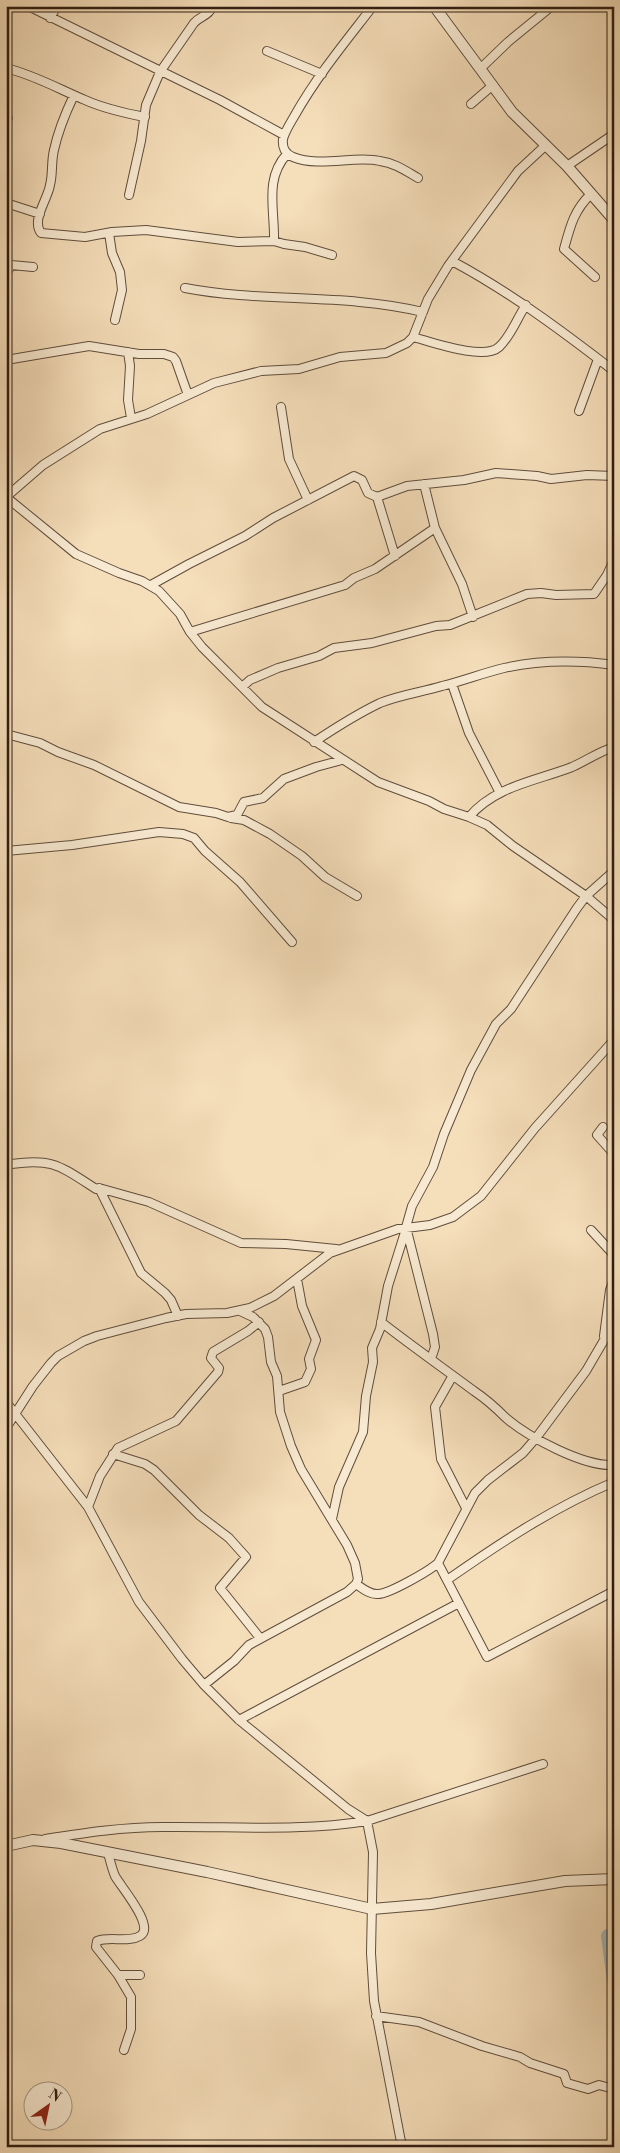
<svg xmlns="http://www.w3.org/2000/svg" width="620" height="2153" font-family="'Libre Bodoni',serif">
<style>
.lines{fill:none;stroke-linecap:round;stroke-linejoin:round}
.river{stroke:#a3b9bc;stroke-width:14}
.minor-casing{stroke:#604d3c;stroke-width:10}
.tertiary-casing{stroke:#604d3c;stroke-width:12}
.minor{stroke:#f8ead2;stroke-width:8}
.tertiary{stroke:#f8ead2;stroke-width:10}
</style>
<rect width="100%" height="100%" fill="#f5deba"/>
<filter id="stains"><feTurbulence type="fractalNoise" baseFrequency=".004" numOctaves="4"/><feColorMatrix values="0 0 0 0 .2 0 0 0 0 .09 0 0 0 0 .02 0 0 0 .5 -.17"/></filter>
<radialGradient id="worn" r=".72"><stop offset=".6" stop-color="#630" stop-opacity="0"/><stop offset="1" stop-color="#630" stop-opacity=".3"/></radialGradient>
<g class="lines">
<path class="river" d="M 608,1936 L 614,1981"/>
<g class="minor-casing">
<path id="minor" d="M 28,6 L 220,100 L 284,135
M 373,6 C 346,41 317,76 295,115 C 291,122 285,131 283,139 C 282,147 285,154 293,157 C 320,168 355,155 380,161 C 395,163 406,171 418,178
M 50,18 L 57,6
M 267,51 L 322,74
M 6,68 C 34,75 59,89 85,100 C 105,109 124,113 145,117
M 481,68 L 508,42 L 552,6
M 74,95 C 66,112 58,131 54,150 C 51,162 53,174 50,185 C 48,199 31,220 41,233 L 85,237 L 112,232 L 146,230 L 238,242 L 274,241 L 284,244 L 305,247 L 332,255
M 471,104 L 493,85
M 6,118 L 8,118
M 567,166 L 614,134
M 591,194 C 574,210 570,227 564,249 L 595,277
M 129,195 L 141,141 L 146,105 L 160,72 L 194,23 C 200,16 209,16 213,6
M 6,203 L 40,214
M 109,233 L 112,253 L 120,272 L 122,290 L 115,320
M 274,241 C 275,210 264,179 287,154
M 452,261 C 510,292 562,331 614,371
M 6,274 L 11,265 L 33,267
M 185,288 C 263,303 345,293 423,312
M 413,337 C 432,342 484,361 499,347 C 511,336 517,318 526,305
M 128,352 L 130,366 L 128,400 L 131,418
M 6,360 L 89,346 L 139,354 L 164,354 L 173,357 L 176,361 L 188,395
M 281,407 L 289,459 L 308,500
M 579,411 L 598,359
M 6,497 L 76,554 L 119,573 L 142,581 L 159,591 L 180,614 L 190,632 L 202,647 L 262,707 L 378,782 L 429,801 L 444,809 L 469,817 L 487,825 L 513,846 L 586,896 L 614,920
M 6,497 L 43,465 L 100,429 L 147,414 L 214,383 L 261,371 L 299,369 L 340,357 L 386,353 L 407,343 L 413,337 L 428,299 L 448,266 L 518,171 L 546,145
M 377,497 L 395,556
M 435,528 L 462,584 L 473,617
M 151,585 L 189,564 L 245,536 L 273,518 L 354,476 L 362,480 L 368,493 L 377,497 L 407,486 L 464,480 L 496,473 L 537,476 L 551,479 L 587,475 L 614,476
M 190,632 L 345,585 L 354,578 L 375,569 L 435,528 L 424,484
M 452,684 L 469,733 L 500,793
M 242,687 L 250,680 L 278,668 L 319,656 L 334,648 L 372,643 L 436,626 L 450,625 L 527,594 L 541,593 L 556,595 L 594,594 L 607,575 L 614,560
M 6,734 L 40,743 L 58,752 L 94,765 L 179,807 L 216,813 L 228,817 L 237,815 L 244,802 L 263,798 L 284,779 L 316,767 L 342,760
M 314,742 C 335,728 357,714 380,703 C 399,695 422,692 442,686 C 463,681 483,673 504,668 C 540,660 577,660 614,665
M 469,817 C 495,786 536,781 572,767 C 586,761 598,752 614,747
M 231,818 L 244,820 L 270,834 L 302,856 L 325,877 L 357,896
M 6,851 L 72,845 L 159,832 L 183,834 L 194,838 L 205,851 L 240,882 L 292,942
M 603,1127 L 597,1135 L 614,1154
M 6,1165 C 51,1157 59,1165 96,1189 L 99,1188 L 149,1202 L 241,1243 L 286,1244 L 336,1249
M 99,1188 L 141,1273 L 165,1293 L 171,1300 L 178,1316
M 591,1230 L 614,1255
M 381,1322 C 412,1346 443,1368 474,1391 C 486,1399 496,1408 506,1418 C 528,1437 584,1467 614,1465
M 604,1336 L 610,1290 L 614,1279
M 431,1359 L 435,1347 L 433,1334 L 406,1227 L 412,1206 L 433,1167 L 444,1134 L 471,1070 L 496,1024 L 511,1009 L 577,908 L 586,896 L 614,871
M 452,1377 L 435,1407 L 441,1459 L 466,1508
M 279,1391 L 305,1382 L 311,1369 L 309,1359 L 316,1340 L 302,1306 L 297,1279
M 6,1402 L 88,1507 L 139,1602 L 182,1659 L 204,1685 L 239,1720 L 348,1809 L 367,1821 L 373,1852 L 371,1953 L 374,2001 L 402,2147
M 6,1428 L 33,1386 L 51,1363 L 58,1356 L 84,1341 L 97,1336 L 166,1318 L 186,1314 L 227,1313 L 250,1308 L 274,1296 L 330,1253 L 398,1229 L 430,1225 L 453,1217 L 481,1196 L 535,1128 L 614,1040
M 113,1454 L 145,1464 L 154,1470 L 199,1515 L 229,1538 L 246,1557 L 220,1588 L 260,1638
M 88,1507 L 100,1476 L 118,1448 L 176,1421 L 218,1372 L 219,1368 L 211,1358 L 213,1352 L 248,1331 L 259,1322
M 332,1519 L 339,1487 L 363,1432 L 366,1396 L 373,1362 L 372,1348 L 380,1329 L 388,1286 L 406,1229
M 438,1563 L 487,1657 L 614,1591
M 447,1580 C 500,1543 554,1507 614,1482
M 356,1584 C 362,1588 370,1595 378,1594 C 389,1594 429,1571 438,1563 L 475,1493 L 488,1480 L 523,1453 L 536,1438 L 586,1371 L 614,1323
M 204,1685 L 234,1661 L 249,1645 L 347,1592 L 356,1584 L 358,1579 L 355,1563 L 347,1545 L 301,1469 L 291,1446 L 280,1412 L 277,1376 L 271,1362 L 268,1337 L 265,1329 L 253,1317 L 240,1311
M 239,1720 L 459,1603
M 45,1839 C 84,1833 123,1827 162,1827 C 231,1826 299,1832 367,1821 L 543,1764
M 108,1853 C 110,1860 112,1869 115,1876 C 121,1887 156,1927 140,1936 C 128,1943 110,1936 97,1941 L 96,1947 L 118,1975 L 140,1975
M 118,1975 L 131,1997 L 131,2029 L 124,2050
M 376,2016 L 419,2022 L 482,2046 L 520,2057 L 530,2063 L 564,2074 L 567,2083 L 588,2089 L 599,2085 L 614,2089"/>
</g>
<g class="tertiary-casing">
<path id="tertiary" d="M 434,6 L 512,112 L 567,166 L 614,220
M 6,1846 L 33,1840 L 61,1843 L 207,1872 L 372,1909 L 431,1904 L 565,1881 L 614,1879"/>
</g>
<use href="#minor" class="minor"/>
<use href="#tertiary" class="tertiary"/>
</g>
<rect width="620" height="2153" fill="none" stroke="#f5deba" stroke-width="25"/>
<rect x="8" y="8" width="605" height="2138" fill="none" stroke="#2f1d12" stroke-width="2.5"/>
<rect x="12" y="12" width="595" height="2128" fill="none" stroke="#2f1d12"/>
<g transform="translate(48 2106) rotate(33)"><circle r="24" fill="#f8ead2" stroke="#a89885"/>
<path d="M0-4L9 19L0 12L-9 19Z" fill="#8f2418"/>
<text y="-8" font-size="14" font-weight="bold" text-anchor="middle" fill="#2f1d12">N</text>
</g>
<rect width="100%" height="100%" filter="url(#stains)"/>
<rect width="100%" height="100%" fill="url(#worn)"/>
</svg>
